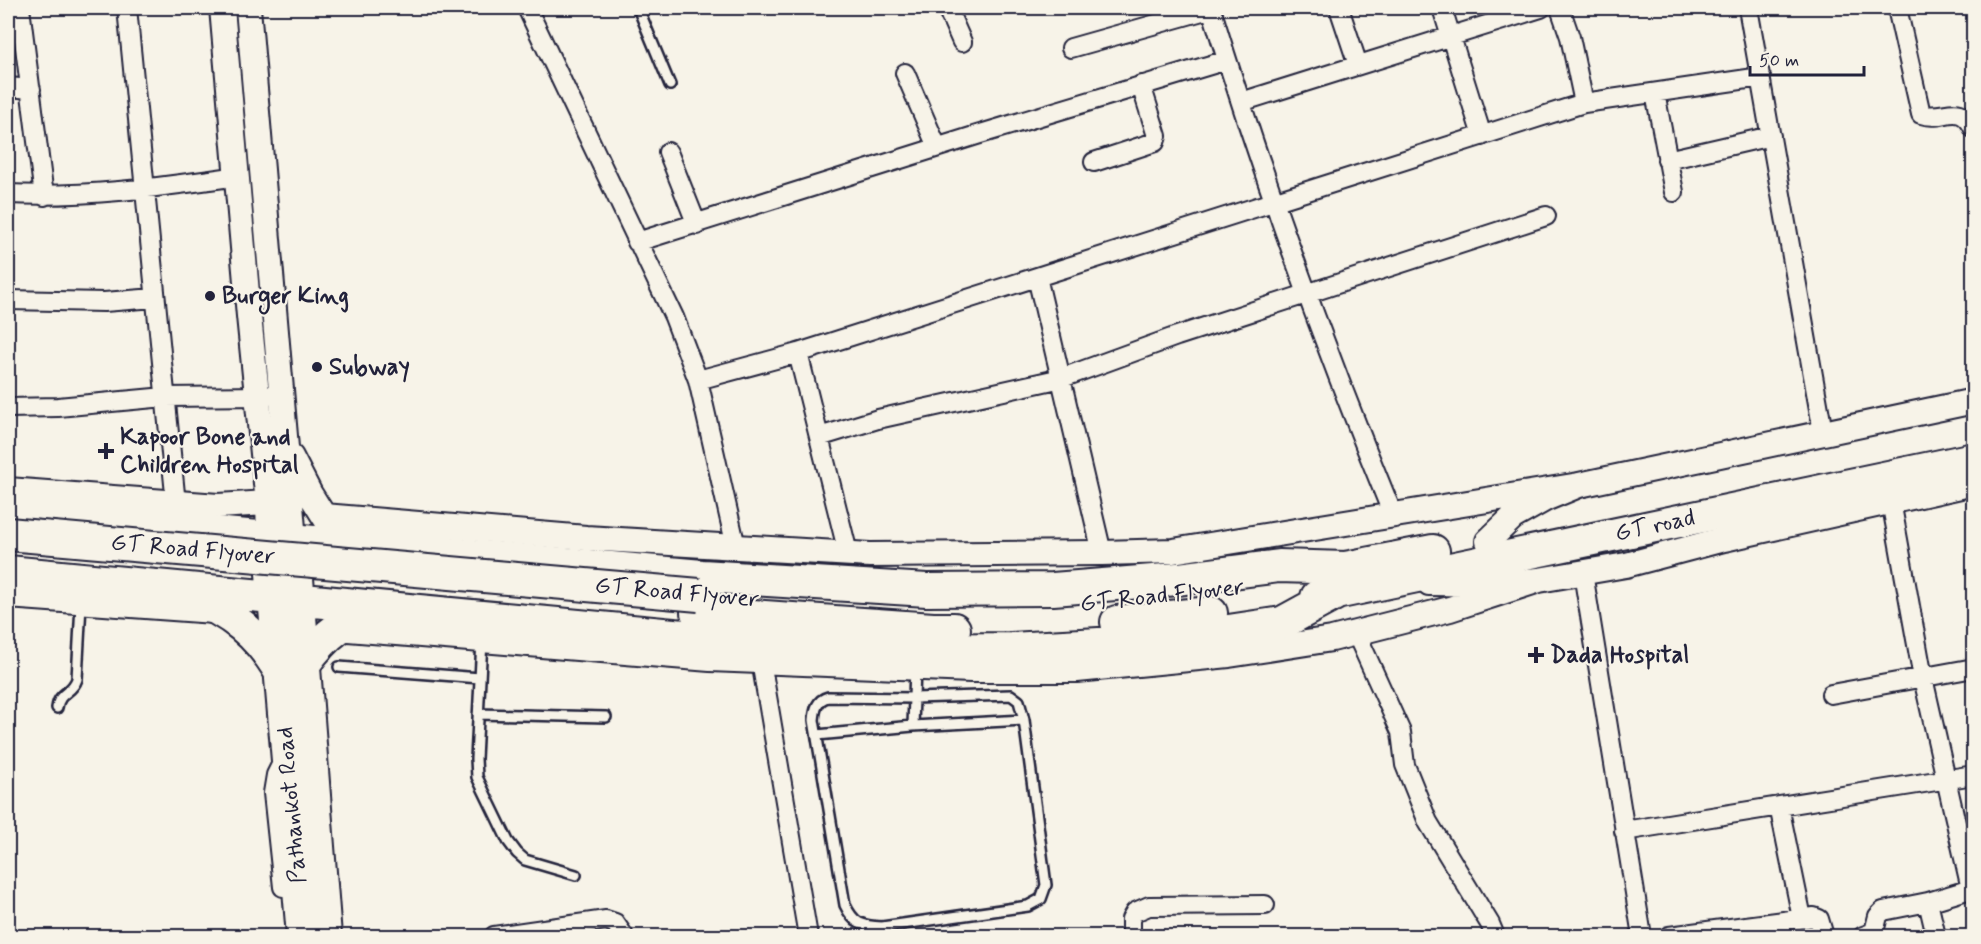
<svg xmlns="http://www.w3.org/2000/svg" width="1981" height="944" font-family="Mynerve,sans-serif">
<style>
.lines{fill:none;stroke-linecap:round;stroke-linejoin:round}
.lane-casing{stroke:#22223b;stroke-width:14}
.street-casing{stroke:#22223b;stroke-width:22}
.secondary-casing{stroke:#22223b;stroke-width:28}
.highway-casing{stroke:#22223b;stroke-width:36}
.lane{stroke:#f7f3e8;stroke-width:9}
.street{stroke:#f7f3e8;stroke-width:18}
.secondary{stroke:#f7f3e8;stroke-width:24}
.highway{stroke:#f7f3e8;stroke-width:32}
.highway-bridge-casing{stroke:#22223b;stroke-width:36;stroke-linecap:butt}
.highway-bridge{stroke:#f7f3e8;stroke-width:32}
.poi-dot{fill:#22223b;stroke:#f7f3e8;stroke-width:2}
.labels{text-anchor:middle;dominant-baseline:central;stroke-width:4.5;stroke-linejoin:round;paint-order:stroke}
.poi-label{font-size:24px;font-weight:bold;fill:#22223b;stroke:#f7f3e8;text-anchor:start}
.street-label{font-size:24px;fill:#22223b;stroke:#f7f3e8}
</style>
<rect width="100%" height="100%" fill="#f7f3e8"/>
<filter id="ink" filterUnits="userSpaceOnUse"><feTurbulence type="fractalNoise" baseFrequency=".0167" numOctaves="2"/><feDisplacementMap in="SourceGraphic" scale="12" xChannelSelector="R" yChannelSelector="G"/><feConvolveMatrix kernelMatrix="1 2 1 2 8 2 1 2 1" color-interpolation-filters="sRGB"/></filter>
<g filter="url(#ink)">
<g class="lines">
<g class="lane-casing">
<path id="lane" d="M 638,8 L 670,85
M 482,640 L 476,759 L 477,777 L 508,841 L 517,853 L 525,860 L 576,875
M 339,667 L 480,678
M 1011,695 L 1019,701 L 1024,720 L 1046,885 L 1041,899 L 1028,906 L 882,927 C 861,926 854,924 845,905 L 814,720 C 815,709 817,700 828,697 L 914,698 Z
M 57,708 C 59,691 72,694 77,679 L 81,604
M 478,714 L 606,717
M 913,726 L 915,668
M 817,735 L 913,726 L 1024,720"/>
</g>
<g class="street-casing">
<path id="street" d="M 20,8 L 44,196
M 127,8 L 176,504
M 527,8 L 674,317 L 698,380 L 736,547
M 947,8 L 962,42
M 1211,8 C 1263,179 1325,349 1393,515
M 1339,8 L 1358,65
M 1442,8 L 1482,136
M 1560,8 L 1570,37 L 1584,103
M 1748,8 L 1823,432
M 1897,8 L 1921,114 C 1943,122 1960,99 1974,129
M 1071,48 L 1213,8
M 905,73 L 937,147
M 8,87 L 31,89
M 1655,93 L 1674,192
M 1241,102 L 1541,8
M 668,152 L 697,225
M 1667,160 L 1771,136
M 1094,162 L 1155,142 L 1157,136 L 1141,85
M 8,194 C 85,198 161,187 238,176
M 637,242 L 977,135 L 1227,60
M 1037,277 L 1102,553
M 8,300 L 104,302 L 155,298
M 798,353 L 848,553
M 698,380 L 798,353 L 1584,103 L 1761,77
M 8,408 L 58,407 L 165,397 L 269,396
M 819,437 L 878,419 L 1062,378 L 1177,336 L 1546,216
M 1891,501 L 1923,678 L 1971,889
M 1583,573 L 1642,936
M 1356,633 L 1401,732 L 1405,765 L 1428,822 L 1490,924 L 1495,936
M 761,661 L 808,936
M 1831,694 L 1974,668
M 283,761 L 276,775 L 273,793 L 283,887
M 1779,806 L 1802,918
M 1624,831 L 1974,775
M 1928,902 L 1936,936
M 494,936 L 606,920 L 615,923 L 624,936
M 1131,936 L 1131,919 L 1135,912 L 1149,906 L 1265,905
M 1669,936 L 1814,917 L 1819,919 L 1824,936
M 1863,936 L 1874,932 L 1878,916 L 1883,911 L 1928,902 L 1974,888"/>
</g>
<g class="secondary-casing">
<path id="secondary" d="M 222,8 L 249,316 L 268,503 L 269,538
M 248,8 L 294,540
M 291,457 L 310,494 L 332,529
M 8,490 L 218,506 L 268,503
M 324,516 L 586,538 L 870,555 L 1102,553 L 1173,551 L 1579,485
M 1488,541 L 1513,517 L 1545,499 L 1579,485 L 1974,401
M 1429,583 L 1498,584 L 1539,580 L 1626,565 L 1724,539 L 1974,483
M 8,596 L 214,611
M 336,628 L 710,659 L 971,670 L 1077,670 L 1229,655 L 1332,639 L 1450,609 L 1539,580"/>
</g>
<g class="highway-casing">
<path id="highway" d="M 8,515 L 702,576 L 927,590 L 1053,589 L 1178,579 L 1279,566 L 1346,568
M 269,538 L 303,936
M 294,540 L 325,936
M 8,572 L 705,638 L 891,650 L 1011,649 L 1169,640 L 1282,623 L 1337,593
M 1325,572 L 1433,551
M 189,595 C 231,613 258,633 281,673
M 1317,597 L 1974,459
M 697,612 L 933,629 L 954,629
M 1117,622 L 1211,613
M 304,664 C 328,631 343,621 382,608"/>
</g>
<use href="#lane" class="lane"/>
<use href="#street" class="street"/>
<use href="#secondary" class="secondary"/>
<use href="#highway" class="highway"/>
<g class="highway-bridge-casing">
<path id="highway-bridge" d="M 8,534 L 699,595"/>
</g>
<use href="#highway-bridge" class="highway-bridge"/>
</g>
</g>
<g class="poi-dot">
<circle cx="210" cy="296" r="6"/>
<circle cx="317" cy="367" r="6"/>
<path d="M103 442h6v6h6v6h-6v6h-6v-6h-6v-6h6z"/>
<path d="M1533 646h6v6h6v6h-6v6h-6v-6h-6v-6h6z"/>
</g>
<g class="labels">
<g class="poi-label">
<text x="222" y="296">Burger King</text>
<text x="329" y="367">Subway</text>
<text x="120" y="437">Kapoor Bone and<tspan x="120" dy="28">Children Hospital</tspan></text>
<text x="1550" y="655">Dada Hospital</text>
</g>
<g class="street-label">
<text transform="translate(1655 526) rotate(-12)">GT road</text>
<text transform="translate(193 550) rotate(5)">GT Road Flyover</text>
<text transform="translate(677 593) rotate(5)">GT Road Flyover</text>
<text transform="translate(1162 596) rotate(-6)">GT Road Flyover</text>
<text transform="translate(292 805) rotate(-95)">Pathankot Road</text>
</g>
</g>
<rect width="1981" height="944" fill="none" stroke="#f7f3e8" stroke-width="30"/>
<rect x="15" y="15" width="1951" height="914" fill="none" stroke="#22223b" stroke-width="2" filter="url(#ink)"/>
<path d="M1750 66v9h114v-9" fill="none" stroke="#22223b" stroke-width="3"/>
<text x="1759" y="66" font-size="18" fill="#22223b" stroke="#f7f3e8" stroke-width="4.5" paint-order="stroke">50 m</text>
</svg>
